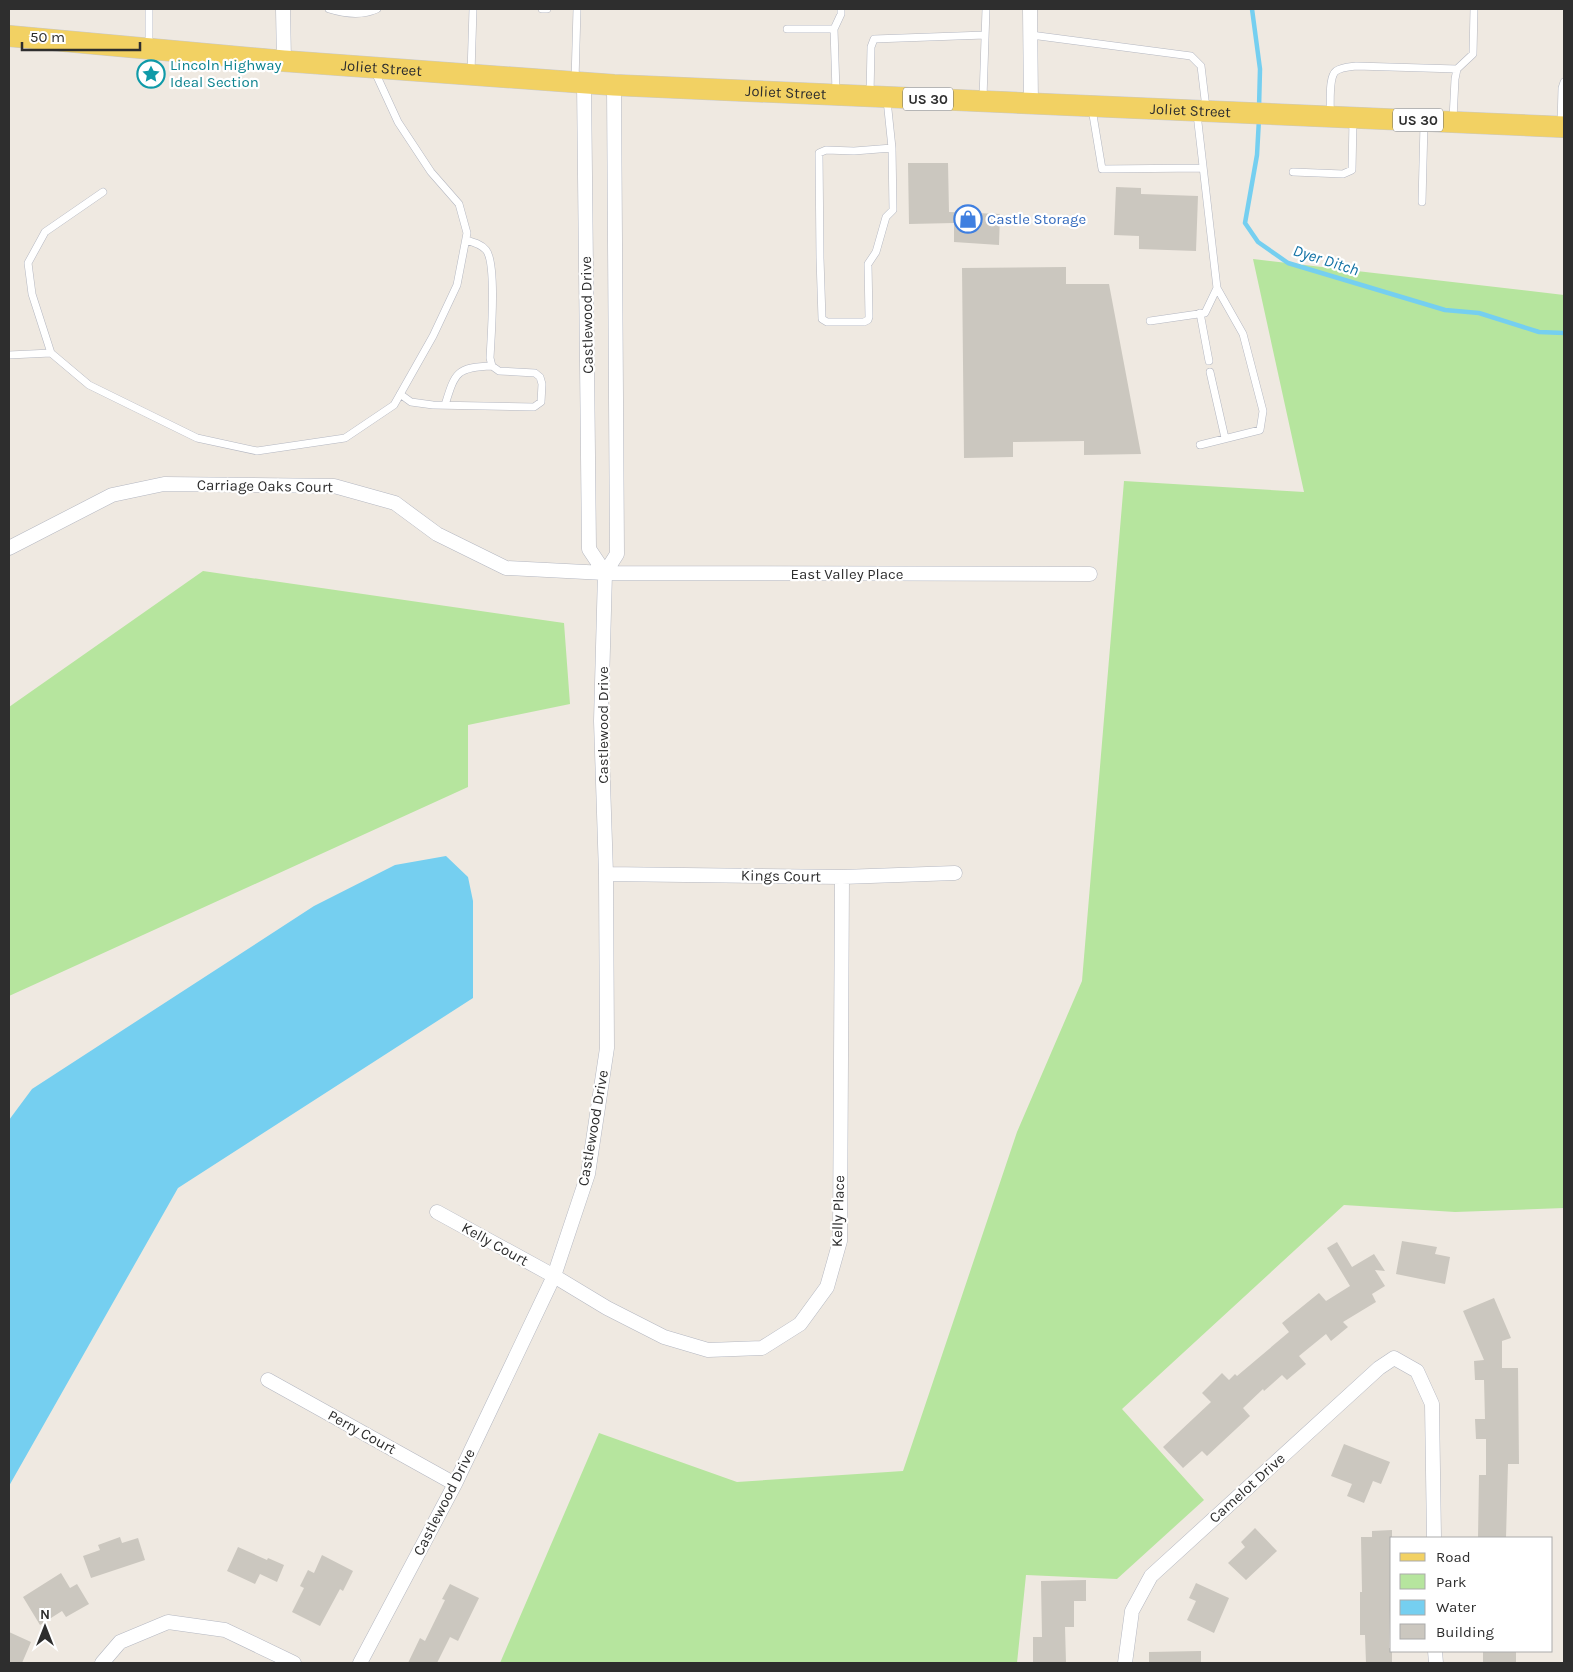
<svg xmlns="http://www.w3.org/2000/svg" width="1573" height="1672" font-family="Karla,sans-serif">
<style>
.green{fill:#b6e59e}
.water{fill:#75cff0}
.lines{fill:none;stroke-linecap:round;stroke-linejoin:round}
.stream{stroke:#75cff0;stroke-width:4.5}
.building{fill:#cbc7bf}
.service-casing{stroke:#b4b7c1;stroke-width:8}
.minor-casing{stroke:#b4b7c1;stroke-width:15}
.primary-casing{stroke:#c9c9c9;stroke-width:22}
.service{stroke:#fff;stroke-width:7}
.minor{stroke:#fff;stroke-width:14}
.primary{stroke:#f2d163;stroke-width:21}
.labels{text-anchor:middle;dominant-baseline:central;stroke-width:4.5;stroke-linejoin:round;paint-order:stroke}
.shield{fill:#fff;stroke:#6d6d6d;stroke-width:1}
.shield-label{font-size:14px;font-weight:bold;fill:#2e2e2e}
.culture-label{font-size:15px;fill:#0d838f;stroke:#fff;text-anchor:start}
.street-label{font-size:15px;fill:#2e2e2e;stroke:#fff}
.shop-label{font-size:15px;fill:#366cbe;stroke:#fff;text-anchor:start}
.water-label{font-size:16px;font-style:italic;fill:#0d6fa3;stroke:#fff}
</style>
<rect width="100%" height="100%" fill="#efe9e1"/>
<path class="green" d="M 1253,259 L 1564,295 L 1564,1208 L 1455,1212 L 1344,1205 L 1122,1409 L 1204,1500 L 1117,1579 L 1026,1575 L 1017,1663 L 500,1663 L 599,1433 L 737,1482 L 903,1471 L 1017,1132 L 1082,981 L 1124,481 L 1304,492 Z
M 203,571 L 564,623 L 570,704 L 468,725 L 468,787 L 9,996 L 9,707 Z"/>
<path class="water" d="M 446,856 L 468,877 L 473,901 L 473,998 L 178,1188 L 9,1486 L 9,1120 L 32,1089 L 314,906 L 395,865 Z"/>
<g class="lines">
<path class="stream" d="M 1252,9 L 1260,69 L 1259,108
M 1259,119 L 1257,155 L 1245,223 L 1258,242 L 1288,263 L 1445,310 L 1479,313 L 1539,332 L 1564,333"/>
</g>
<path class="building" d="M 908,163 L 948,163 L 949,212 L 1000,214 L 999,245 L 954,242 L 954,223 L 909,224 Z
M 1116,187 L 1141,188 L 1141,194 L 1198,196 L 1196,251 L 1139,249 L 1139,236 L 1114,235 Z
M 1066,267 L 1066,284 L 1109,284 L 1141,454 L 1084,455 L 1084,441 L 1013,442 L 1013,457 L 964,458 L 962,268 Z
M 1402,1241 L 1437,1247 L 1435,1254 L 1450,1257 L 1445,1284 L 1396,1274 Z
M 1337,1242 L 1352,1267 L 1374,1254 L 1385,1271 L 1375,1270 L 1385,1286 L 1372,1294 L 1376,1302 L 1343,1322 L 1348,1327 L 1331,1341 L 1326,1334 L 1299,1356 L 1306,1364 L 1287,1380 L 1282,1375 L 1264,1391 L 1263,1389 L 1243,1408 L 1250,1416 L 1207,1456 L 1202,1451 L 1183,1468 L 1163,1447 L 1211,1402 L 1202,1393 L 1222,1373 L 1229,1380 L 1235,1374 L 1237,1376 L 1289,1332 L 1282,1323 L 1319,1293 L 1326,1301 L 1350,1286 L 1327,1248 Z
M 1494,1298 L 1511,1338 L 1502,1341 L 1502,1368 L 1518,1368 L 1519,1464 L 1508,1464 L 1506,1538 L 1478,1538 L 1479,1475 L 1486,1475 L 1486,1439 L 1476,1439 L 1475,1419 L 1485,1419 L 1484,1380 L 1475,1380 L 1474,1361 L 1484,1360 L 1463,1311 Z
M 1344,1444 L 1390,1462 L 1381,1484 L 1373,1481 L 1364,1503 L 1347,1496 L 1352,1484 L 1331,1476 Z
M 1255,1528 L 1277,1551 L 1246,1580 L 1228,1563 L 1245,1547 L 1241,1542 Z
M 1392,1530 L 1392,1610 L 1390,1610 L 1389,1648 L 1392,1648 L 1392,1663 L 1366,1663 L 1365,1635 L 1360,1635 L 1360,1592 L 1362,1592 L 1361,1537 L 1372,1537 L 1372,1531 Z
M 120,1537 L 122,1543 L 138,1538 L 145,1560 L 91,1578 L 83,1556 L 100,1550 L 98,1545 Z
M 238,1547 L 267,1560 L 268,1558 L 284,1565 L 277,1582 L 260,1574 L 255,1584 L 227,1571 Z
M 322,1555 L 353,1571 L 343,1591 L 340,1589 L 320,1626 L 292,1612 L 304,1588 L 300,1586 L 308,1570 L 314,1573 Z
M 61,1573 L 70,1588 L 77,1584 L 89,1604 L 66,1617 L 62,1611 L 40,1625 L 23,1597 Z
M 1086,1580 L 1086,1601 L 1074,1601 L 1074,1627 L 1065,1627 L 1066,1663 L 1033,1663 L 1033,1637 L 1042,1637 L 1041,1581 Z
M 1196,1583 L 1229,1598 L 1214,1633 L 1187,1620 L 1196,1601 L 1189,1598 Z
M 450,1584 L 479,1598 L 458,1641 L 450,1637 L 437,1663 L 408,1663 L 420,1638 L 425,1641 L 445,1600 L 442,1599 Z
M 9,1632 L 31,1642 L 22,1663 L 9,1663 Z
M 1201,1651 L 1201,1663 L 1149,1663 L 1149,1652 Z
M 1483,1651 L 1516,1651 L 1516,1663 L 1483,1663 Z"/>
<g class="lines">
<g class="service-casing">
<path id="service" d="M 149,9 L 149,46
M 329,9 C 345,14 362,16 377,9
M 542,9 L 547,9
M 787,29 L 834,29
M 1031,35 L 1191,56 L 1201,66 L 1206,108
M 471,73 L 473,9
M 575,81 L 577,9
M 836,92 L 834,29 L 841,14 L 841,9
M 870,95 L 871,47 L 874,39 L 985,35
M 983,98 L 986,9
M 887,100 L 892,148 L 854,151 L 826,150 L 819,153 L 820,258 L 822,319 L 827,322 L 864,322 L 868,320 L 869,317 L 868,264 L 876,252 L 886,217 L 893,210 L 892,148
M 1092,109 L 1102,169 L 1203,168
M 1197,114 L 1217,288 L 1243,334 L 1263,411 L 1260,430 L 1200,445
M 1330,114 C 1331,104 1328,77 1336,71 C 1342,67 1349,67 1356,66 L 1457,69
M 1453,119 L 1455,79 L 1457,69 L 1473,54 L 1474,9
M 1561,124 L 1562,88 L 1564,82
M 1293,172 L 1343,174 L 1352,170 L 1353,120
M 103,192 L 45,232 L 28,263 L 32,294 L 51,353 L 89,385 L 197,438 L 257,451 L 345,438 L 394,405 L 433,336 L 457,285 L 467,233 L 459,204 L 431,172 L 398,122 L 375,72
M 1422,202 L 1424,124
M 1200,313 L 1209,361
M 1150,321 L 1205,313 L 1217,288
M 9,355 L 51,353
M 1210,372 L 1225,438
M 400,394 L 411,402 L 433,405 L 534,407 L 541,402 L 542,384 L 540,377 L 535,373 L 499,371 L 492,366 L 490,358 C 491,338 497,263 486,250 C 481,244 473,242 466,240
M 445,405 C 455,373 456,367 492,366"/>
</g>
<g class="minor-casing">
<path id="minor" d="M 283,9 L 284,61
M 1030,9 L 1031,104
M 584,82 L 589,549 L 605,573
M 9,548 L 112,495 L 164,484 L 334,486 L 395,503 L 437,534 L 506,568 L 605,573 L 1090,574
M 606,874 L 842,877 L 955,873
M 437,1212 L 554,1276 L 607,1308 L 664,1337 L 708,1350 L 762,1348 L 800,1324 L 827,1287 L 840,1241 L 842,877
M 268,1380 L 455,1484
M 1435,1651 L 1436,1663
M 102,1663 L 120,1642 L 168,1622 L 225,1630 L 294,1663
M 360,1663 L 455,1484 L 554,1276 L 588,1174 L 607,1048 L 606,874 L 601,721 L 605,573 L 617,554 L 614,85
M 1125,1663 L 1132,1611 L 1151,1576 L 1379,1368 L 1394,1358 L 1417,1371 L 1432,1404 L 1434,1538"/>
</g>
<g class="primary-casing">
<g id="primary">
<path id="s1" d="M 9,36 L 284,61 L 614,85 L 1564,127"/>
</g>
</g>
<use href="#service" class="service"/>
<use href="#minor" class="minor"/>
<use href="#primary" class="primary"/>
</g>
<defs>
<g id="sight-ring" transform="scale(1.4375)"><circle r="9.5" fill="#fff" stroke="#0f9aa8" stroke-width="1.5"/><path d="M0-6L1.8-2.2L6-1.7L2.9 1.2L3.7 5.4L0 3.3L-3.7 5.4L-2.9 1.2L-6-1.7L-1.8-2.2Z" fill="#0f9aa8"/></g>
<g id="shop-ring" transform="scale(1.4375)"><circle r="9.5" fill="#fff" stroke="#3f7fe0" stroke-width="1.5"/><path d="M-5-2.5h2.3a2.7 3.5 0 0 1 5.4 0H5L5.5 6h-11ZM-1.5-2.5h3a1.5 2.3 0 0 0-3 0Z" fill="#3f7fe0"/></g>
</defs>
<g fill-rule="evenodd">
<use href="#sight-ring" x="151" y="74"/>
<use href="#shop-ring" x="968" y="219"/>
</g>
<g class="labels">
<g class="shield">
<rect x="903" y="87.5" width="50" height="23" rx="4"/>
<rect x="1393" y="108.5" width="50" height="23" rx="4"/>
</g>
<g class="shield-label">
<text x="928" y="99">US 30</text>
<text x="1418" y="120">US 30</text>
</g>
<g class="culture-label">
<text x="170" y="65">Lincoln Highway<tspan x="170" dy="17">Ideal Section</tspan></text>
</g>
<g class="street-label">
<text stroke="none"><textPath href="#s1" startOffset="374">Joliet Street</textPath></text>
<text stroke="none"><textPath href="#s1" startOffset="779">Joliet Street</textPath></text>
<text stroke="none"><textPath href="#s1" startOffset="1184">Joliet Street</textPath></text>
<text transform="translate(587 315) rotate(-91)">Castlewood Drive</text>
<text transform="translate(265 486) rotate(1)">Carriage Oaks Court</text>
<text x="847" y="574">East Valley Place</text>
<text transform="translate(603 725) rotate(-90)">Castlewood Drive</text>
<text transform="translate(781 876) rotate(1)">Kings Court</text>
<text transform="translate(593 1128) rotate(-80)">Castlewood Drive</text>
<text transform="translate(838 1211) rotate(-88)">Kelly Place</text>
<text transform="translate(495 1244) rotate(29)">Kelly Court</text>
<text transform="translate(362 1432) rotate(29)">Perry Court</text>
<text transform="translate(1247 1488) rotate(-42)">Camelot Drive</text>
<text transform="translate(444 1502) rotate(-63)">Castlewood Drive</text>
</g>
<g class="shop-label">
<text x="987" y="219">Castle Storage</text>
</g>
<g class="water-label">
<text transform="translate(1326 260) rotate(18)">Dyer Ditch</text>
</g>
</g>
<rect width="1573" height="1672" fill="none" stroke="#2e2e2e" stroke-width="20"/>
<rect x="1390" y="1537" width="162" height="115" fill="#ffffff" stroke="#ababab"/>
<rect x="1400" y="1553" width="25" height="8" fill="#f2d163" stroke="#ababab"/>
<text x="1436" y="1562" font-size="15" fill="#2e2e2e">Road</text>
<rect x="1400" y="1574" width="25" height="15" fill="#b6e59e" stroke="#ababab"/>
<text x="1436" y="1587" font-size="15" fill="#2e2e2e">Park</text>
<rect x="1400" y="1600" width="25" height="15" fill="#75cff0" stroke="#ababab"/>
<text x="1436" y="1612" font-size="15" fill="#2e2e2e">Water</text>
<rect x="1400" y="1624" width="25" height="15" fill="#cbc7bf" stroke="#ababab"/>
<text x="1436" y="1637" font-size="15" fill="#2e2e2e">Building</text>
<g transform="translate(45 1627)" stroke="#ffffff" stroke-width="4" paint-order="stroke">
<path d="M0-4L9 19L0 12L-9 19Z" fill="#2e2e2e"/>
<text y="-8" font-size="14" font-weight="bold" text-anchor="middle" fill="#2e2e2e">N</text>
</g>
<path d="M22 42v8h118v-8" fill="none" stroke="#2e2e2e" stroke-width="2.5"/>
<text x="30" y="42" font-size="15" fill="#2e2e2e" stroke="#ffffff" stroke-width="4" paint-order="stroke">50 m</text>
</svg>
